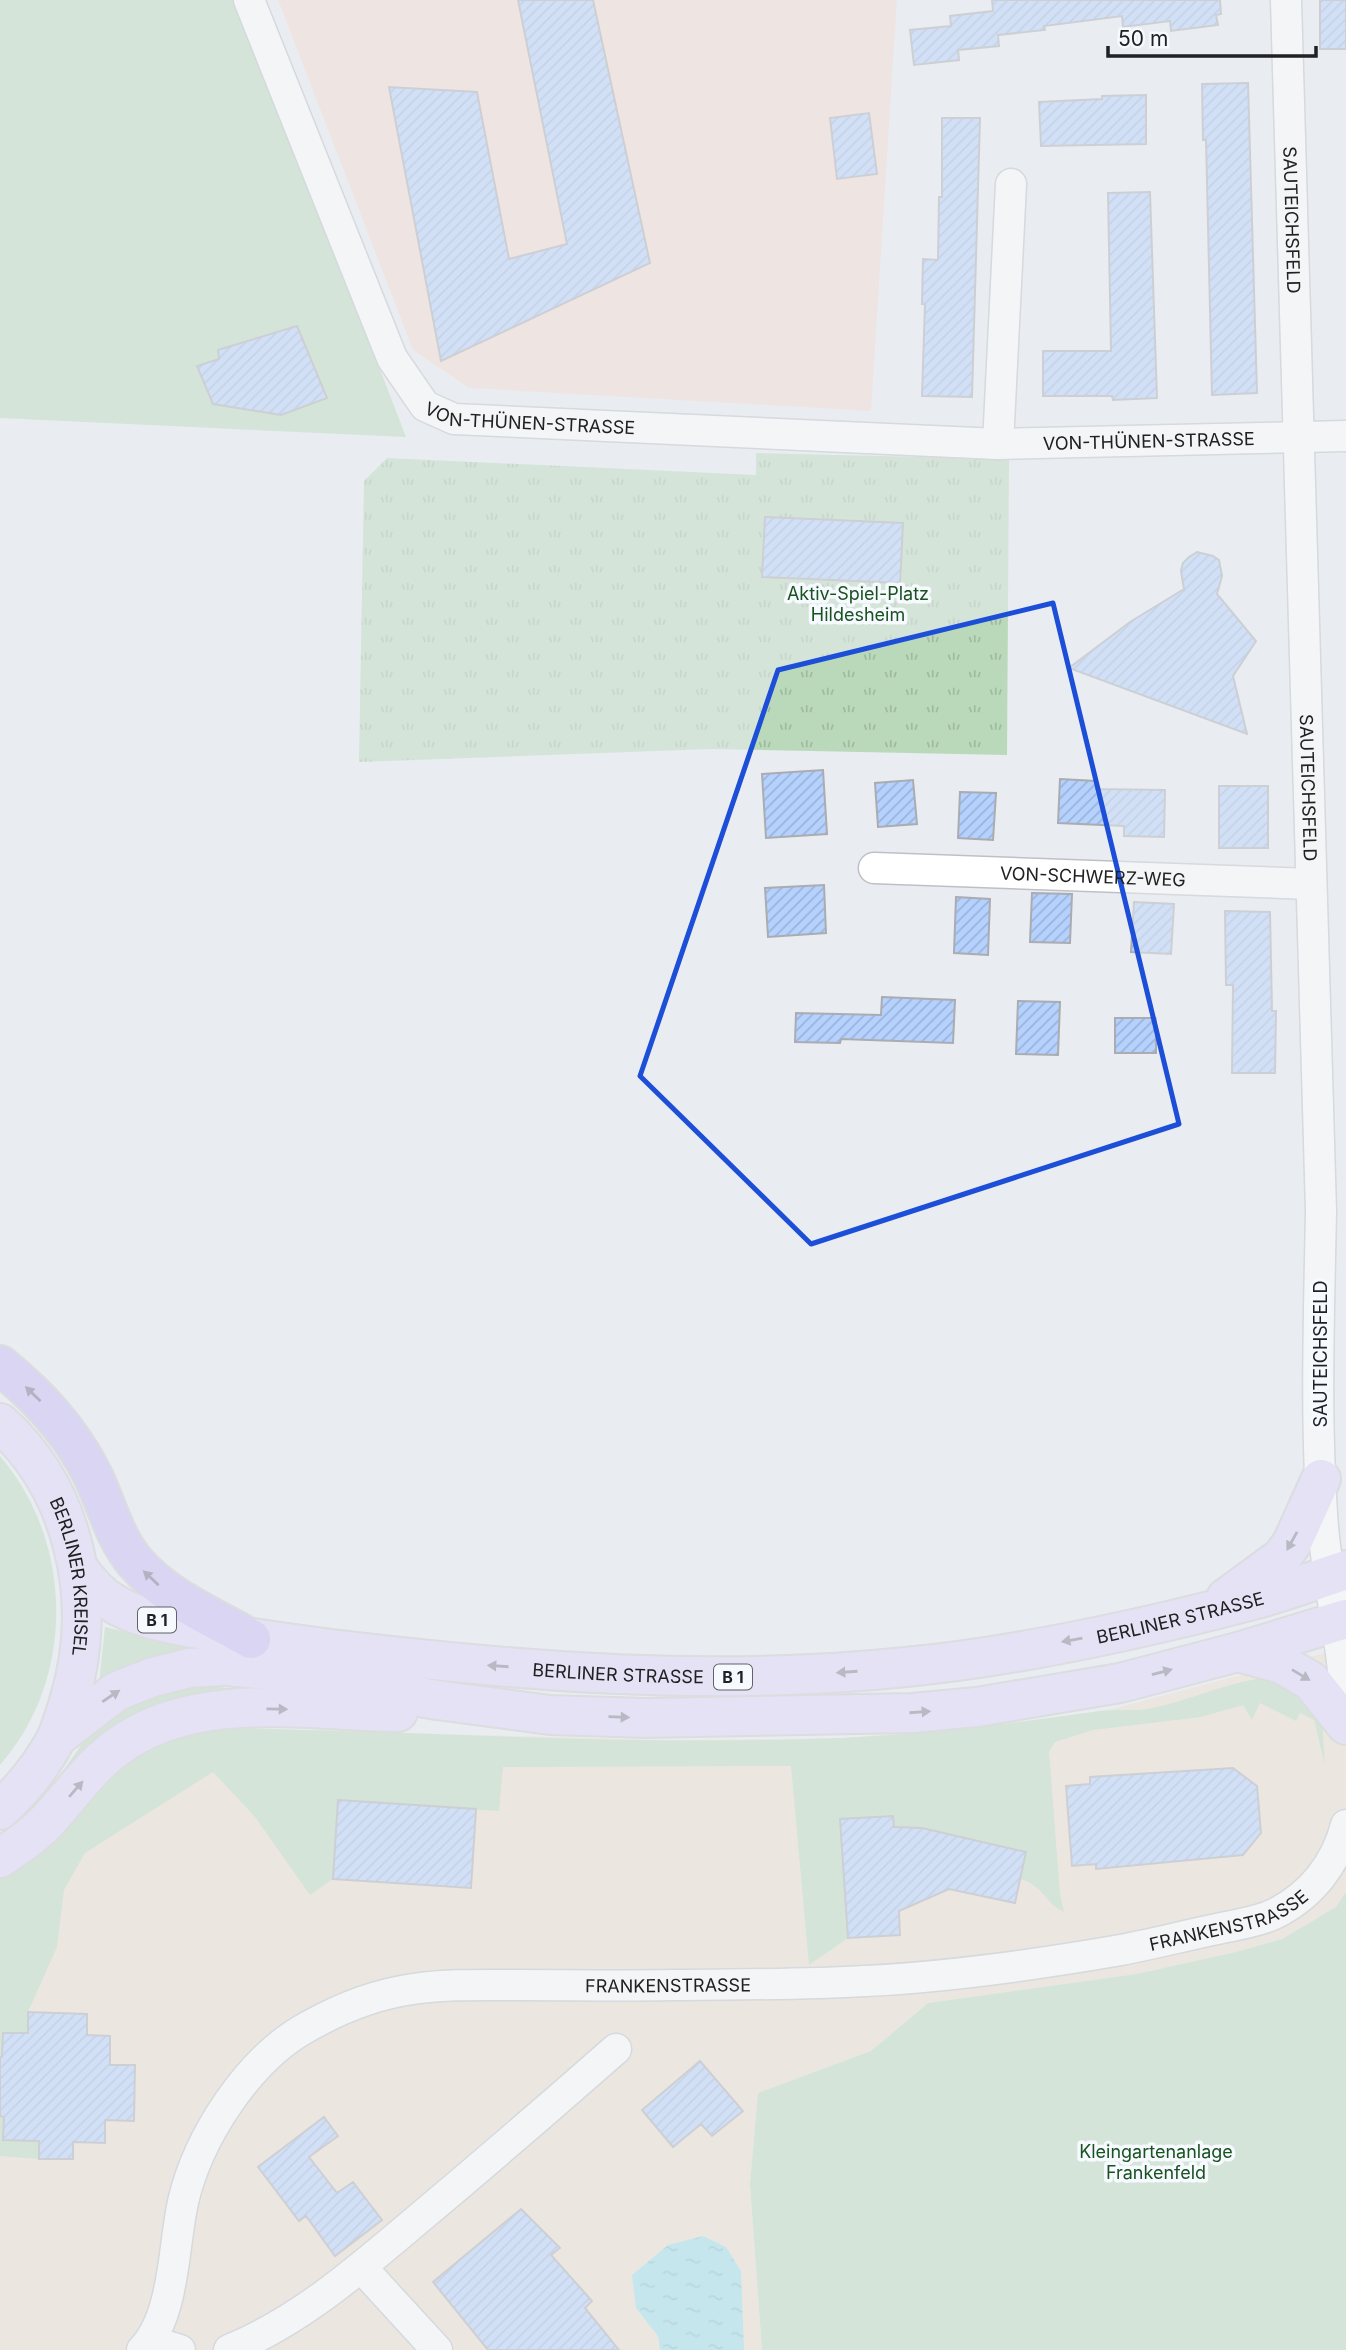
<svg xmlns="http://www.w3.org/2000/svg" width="1346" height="2350" font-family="Inter,sans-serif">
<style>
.commercial{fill:#eee0cd}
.education{fill:#f4dcd2}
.green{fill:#bad9ba}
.park{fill:url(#park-tufts)}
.water{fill:url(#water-ripples)}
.building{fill:url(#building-hatch);stroke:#aaacb1;stroke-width:2}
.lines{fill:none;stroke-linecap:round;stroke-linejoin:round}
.street-casing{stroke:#bec0c5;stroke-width:33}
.primary-casing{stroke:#c9caca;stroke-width:42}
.highway-casing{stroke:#c9caca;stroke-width:42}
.street{stroke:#fff;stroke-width:30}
.primary{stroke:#ddd4f8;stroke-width:38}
.highway{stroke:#c6b8f3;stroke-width:38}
.oneway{fill:#736c8b}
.oneway2{fill:#7e7a8e}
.marked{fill:none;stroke:#1d4ed8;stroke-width:5;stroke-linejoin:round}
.labels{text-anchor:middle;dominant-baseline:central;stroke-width:7;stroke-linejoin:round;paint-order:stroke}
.shield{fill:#f6f9fe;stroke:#606265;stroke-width:2}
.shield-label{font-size:16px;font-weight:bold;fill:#202123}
.street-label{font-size:18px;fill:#202123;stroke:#f6f9fe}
.park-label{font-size:18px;fill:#19521f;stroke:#f6f9fe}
</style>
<defs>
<pattern id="park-tufts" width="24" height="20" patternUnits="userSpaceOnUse" patternTransform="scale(1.75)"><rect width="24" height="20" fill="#bad9ba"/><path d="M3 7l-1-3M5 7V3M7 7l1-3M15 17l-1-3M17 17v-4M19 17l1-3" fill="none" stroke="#a0baa0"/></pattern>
<pattern id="water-ripples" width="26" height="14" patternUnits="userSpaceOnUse" patternTransform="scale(1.75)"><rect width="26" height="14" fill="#98dde7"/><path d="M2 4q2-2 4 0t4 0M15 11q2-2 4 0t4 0" fill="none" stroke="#83bdc6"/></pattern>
<pattern id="building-hatch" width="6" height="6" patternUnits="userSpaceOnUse" patternTransform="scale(1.75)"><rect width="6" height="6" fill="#b5d1fe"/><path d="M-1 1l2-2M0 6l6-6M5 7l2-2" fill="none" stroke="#9bb3d9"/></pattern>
</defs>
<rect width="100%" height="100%" fill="#e9ecf1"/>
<path class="commercial" d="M 1340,1649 L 1346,1703 L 1346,1892 L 1336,1907 L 1282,1939 L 1240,1951 L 1137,1974 L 928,2003 L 871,2051 L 758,2093 L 750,2184 L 762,2350 L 0,2350 L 0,1878 L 228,1728 L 667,1740 L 842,1738 L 996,1726 L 1108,1710 Z"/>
<path class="education" d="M 278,0 L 897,0 L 871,411 L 469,388 L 413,350 Z"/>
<path class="green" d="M 0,0 L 238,0 L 406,437 L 0,418 Z
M 0,1456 C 74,1542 76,1679 0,1765 Z
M 105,1627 L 207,1652 L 99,1684 Z
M 1271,1677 L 1286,1678 L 1322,1719 L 1325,1765 L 1314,1720 L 1300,1713 L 1296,1721 L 1260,1703 L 1252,1720 L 1243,1705 L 1201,1717 L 1093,1730 L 1055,1742 L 1049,1752 L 1060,1894 L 1064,1912 C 1043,1902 1046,1887 1020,1879 L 1026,1852 L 922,1828 L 894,1827 L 893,1816 L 841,1819 L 848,1938 L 809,1965 L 791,1766 L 503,1767 L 499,1811 L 338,1800 L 333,1879 L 310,1895 L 255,1817 L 213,1772 L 85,1853 L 64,1890 L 57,1947 L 28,2012 L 28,2033 L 3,2033 L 2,2057 L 0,2057 L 0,1878 L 15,1868 L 118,1767 L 164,1741 L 192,1733 L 228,1728 C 432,1732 638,1746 842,1738 C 929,1734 1015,1723 1100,1711 C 1116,1709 1132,1711 1148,1709 C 1189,1701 1229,1681 1271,1677 Z
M 214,1686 L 274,1696 L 205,1703 L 27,1822 L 91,1731 L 139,1700 L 186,1687 Z
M 1346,1892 L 1346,2350 L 762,2350 L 750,2184 L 758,2093 L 871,2051 L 928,2003 L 1137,1974 L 1240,1951 L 1282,1939 L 1336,1907 Z
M 0,2116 L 4,2117 L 4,2140 L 39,2141 L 39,2159 L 0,2156 Z"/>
<path class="park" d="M 756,453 L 1009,459 L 1007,755 L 710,749 L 359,762 L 364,481 L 387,458 L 756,475 Z"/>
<path class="water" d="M 703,2236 L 726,2247 L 741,2271 L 744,2350 L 660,2350 L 658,2336 L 636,2308 L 632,2275 L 668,2245 Z"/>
<path class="building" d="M 518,0 L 593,0 L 650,263 L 441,361 L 389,87 L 477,92 L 509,259 L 567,244 Z
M 992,0 L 1220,0 L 1221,14 L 1216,15 L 1218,25 L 1171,31 L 1170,21 L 1123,27 L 1122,16 L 1044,26 L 1045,30 L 998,35 L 999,46 L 958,50 L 959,60 L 914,65 L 910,30 L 951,26 L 950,16 L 993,11 Z
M 1320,0 L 1346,0 L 1346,49 L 1320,49 Z
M 1248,83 L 1257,393 L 1212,395 L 1206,140 L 1203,140 L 1202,84 Z
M 1146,95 L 1146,144 L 1041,146 L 1039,102 L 1102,99 L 1102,96 Z
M 869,113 L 877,174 L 837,179 L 830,118 Z
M 942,118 L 980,118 L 972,397 L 922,396 L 925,304 L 922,304 L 923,259 L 938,260 L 939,197 L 942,197 Z
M 1150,192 L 1157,398 L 1113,400 L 1112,396 L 1043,396 L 1043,351 L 1111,351 L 1108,193 Z
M 297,326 L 327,398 L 281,415 L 213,404 L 197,366 L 219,359 L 218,350 Z
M 765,517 L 903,523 L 900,583 L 762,577 Z
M 1197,552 L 1213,556 L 1219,560 L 1222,576 L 1217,594 L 1256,641 L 1233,676 L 1247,734 L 1069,668 L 1130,622 L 1184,589 L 1181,571 L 1183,563 L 1189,557 Z
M 823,770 L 827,834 L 766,838 L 762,774 Z
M 1060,779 L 1096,781 L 1096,789 L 1165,790 L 1164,837 L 1124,836 L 1124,826 L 1058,823 Z
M 913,780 L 917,824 L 878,827 L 875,783 Z
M 1219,786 L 1268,786 L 1268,848 L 1219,848 Z
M 960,792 L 996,793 L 993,840 L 958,838 Z
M 824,885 L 826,933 L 768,937 L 765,888 Z
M 1032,893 L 1072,894 L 1070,943 L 1030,942 Z
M 956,897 L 990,899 L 988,955 L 954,953 Z
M 1134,902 L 1174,904 L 1171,954 L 1131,952 Z
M 1225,911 L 1270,912 L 1272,1011 L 1276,1011 L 1275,1073 L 1232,1073 L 1233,985 L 1226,985 Z
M 882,997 L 955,1000 L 953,1043 L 841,1039 L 840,1043 L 795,1042 L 796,1013 L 881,1015 Z
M 1018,1001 L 1060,1002 L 1058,1055 L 1016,1054 Z
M 1115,1018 L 1156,1018 L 1156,1053 L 1115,1053 Z
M 1233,1768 L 1257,1786 L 1261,1833 L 1243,1855 L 1096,1869 L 1096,1864 L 1072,1866 L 1066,1786 L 1090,1784 L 1090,1777 Z
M 338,1800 L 476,1809 L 471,1888 L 333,1879 Z
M 893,1816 L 894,1827 L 922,1828 L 1026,1852 L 1015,1903 L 949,1889 L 899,1911 L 900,1935 L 848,1938 L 840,1819 Z
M 28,2012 L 87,2014 L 87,2035 L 110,2036 L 110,2065 L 135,2065 L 134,2121 L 105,2120 L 105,2143 L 73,2142 L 73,2159 L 39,2159 L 39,2141 L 3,2140 L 4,2117 L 0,2116 L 0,2057 L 2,2057 L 3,2033 L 28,2033 Z
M 700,2061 L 743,2111 L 712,2136 L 701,2124 L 673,2147 L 642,2110 Z
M 324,2117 L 338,2136 L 309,2157 L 337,2193 L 353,2182 L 382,2220 L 335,2256 L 306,2216 L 299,2221 L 258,2167 Z
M 521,2209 L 560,2248 L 551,2255 L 592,2301 L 585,2308 L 619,2350 L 488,2350 L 433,2282 Z"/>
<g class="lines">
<g class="street-casing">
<g id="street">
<path id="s1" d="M 249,0 L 392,358 L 425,406 L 454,419 L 998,444 L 1346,436"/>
<path id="s2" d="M 1286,0 L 1321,1211 C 1319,1317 1315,1422 1323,1527 C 1328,1586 1343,1644 1346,1703"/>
<path d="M 998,444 L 1011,184"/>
<path id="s3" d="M 874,868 L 1311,884"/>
<path d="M 361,2267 L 437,2350"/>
<path d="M 151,2341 L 180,2350"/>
<path id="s4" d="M 142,2350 C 175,2316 173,2247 183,2202 C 198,2137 249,2058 309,2026 C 341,2008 377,1994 413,1989 C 448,1984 482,1985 517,1985 C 569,1985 621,1986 673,1985 C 737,1984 801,1985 865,1981 C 949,1977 1033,1965 1115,1951 C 1149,1945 1183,1936 1217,1929 C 1235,1925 1258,1922 1274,1914 C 1311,1896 1336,1864 1346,1825"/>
<path d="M 229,2350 C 300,2321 359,2269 417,2220 C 484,2164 550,2107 616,2049"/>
</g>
</g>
<g class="primary-casing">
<g id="primary">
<path id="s5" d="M 0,1423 C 76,1491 98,1603 70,1698 C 66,1711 62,1726 56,1739 C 42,1765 22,1790 0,1810"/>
<path id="s6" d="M 78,1568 C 87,1580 97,1593 110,1601 C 138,1620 177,1625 209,1631 C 250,1638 291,1644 332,1649 C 523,1672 715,1687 906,1667 C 1020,1656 1142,1629 1253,1600 C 1284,1592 1315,1580 1346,1570"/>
<path d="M 1226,1598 L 1282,1557 L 1292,1543 L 1321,1479"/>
<path d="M 1238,1652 L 1282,1664 L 1311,1681 L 1346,1725"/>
<path d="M 57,1737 L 117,1691 L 153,1677 L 189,1668 L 227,1666 L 268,1670 L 437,1700 L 550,1715 L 646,1718 L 913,1713 L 977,1707 L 1120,1683 L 1238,1652 L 1346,1619"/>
<path d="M 0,1858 C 18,1846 36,1834 50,1818 C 72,1794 90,1767 116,1748 C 194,1689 306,1711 398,1712"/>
</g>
</g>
<g class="highway-casing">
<path id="highway" d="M 0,1365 C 39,1397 71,1431 93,1476 C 107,1505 114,1537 135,1562 C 166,1598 211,1616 251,1639"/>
</g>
<use href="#street" class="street"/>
<use href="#primary" class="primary"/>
<use href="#highway" class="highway"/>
</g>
<defs><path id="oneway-solid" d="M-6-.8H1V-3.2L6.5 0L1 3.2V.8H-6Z" transform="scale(1.75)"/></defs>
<g class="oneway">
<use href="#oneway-solid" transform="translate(33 1394) rotate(-136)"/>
<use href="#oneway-solid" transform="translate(151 1578) rotate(-137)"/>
</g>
<g class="oneway2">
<use href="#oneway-solid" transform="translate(1292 1541) rotate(119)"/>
<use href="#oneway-solid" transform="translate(1072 1640) rotate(170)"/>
<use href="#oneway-solid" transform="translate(498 1666) rotate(-176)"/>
<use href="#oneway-solid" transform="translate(847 1672) rotate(176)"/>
<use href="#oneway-solid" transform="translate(1162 1672) rotate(-15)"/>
<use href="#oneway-solid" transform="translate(1301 1675) rotate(31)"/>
<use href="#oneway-solid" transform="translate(111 1696) rotate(-34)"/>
<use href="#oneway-solid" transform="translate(277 1709) rotate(1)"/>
<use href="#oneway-solid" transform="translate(920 1712) rotate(-4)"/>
<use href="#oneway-solid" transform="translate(619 1717) rotate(2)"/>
<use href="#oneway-solid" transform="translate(76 1789) rotate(-49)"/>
</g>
<path d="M0 0H1346V2350H0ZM 1053,603 L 1179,1124 L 811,1244 L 640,1076 L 778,670 Z" fill="#e9ecf1" fill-opacity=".55" fill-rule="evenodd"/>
<path class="marked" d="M 1053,603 L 1179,1124 L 811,1244 L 640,1076 L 778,670 Z"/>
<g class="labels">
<g class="shield">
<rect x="138" y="1607.5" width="38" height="25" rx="5"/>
<rect x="714" y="1664.5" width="38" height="25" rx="5"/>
</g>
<g class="shield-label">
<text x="157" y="1620">B 1</text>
<text x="733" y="1677">B 1</text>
</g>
<g class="street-label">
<text stroke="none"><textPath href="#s2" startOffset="220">SAUTEICHSFELD</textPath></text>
<text stroke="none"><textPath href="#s1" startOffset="551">VON-THÜNEN-STRASSE</textPath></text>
<text stroke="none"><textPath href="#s1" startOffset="1171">VON-THÜNEN-STRASSE</textPath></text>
<text stroke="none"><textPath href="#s2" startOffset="788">SAUTEICHSFELD</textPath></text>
<text stroke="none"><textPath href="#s3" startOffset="219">VON-SCHWERZ-WEG</textPath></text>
<text transform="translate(1320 1354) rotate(-90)">SAUTEICHSFELD</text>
<text stroke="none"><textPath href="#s5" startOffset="175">BERLINER KREISEL</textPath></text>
<text stroke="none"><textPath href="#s6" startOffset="1129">BERLINER STRASSE</textPath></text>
<text stroke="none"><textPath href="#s6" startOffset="562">BERLINER STRASSE</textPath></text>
<text stroke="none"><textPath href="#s4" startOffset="1311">FRANKENSTRASSE</textPath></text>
<text stroke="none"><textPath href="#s4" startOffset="744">FRANKENSTRASSE</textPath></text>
</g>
<g class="park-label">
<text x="858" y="593">Aktiv-Spiel-Platz<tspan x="858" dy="21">Hildesheim</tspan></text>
<text x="1156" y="2151">Kleingartenanlage<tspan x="1156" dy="21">Frankenfeld</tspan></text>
</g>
</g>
<path d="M1108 46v10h208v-10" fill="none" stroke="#202123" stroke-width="3.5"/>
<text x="1118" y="46" font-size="21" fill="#202123" stroke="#f6f9fe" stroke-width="5" paint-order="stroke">50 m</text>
</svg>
